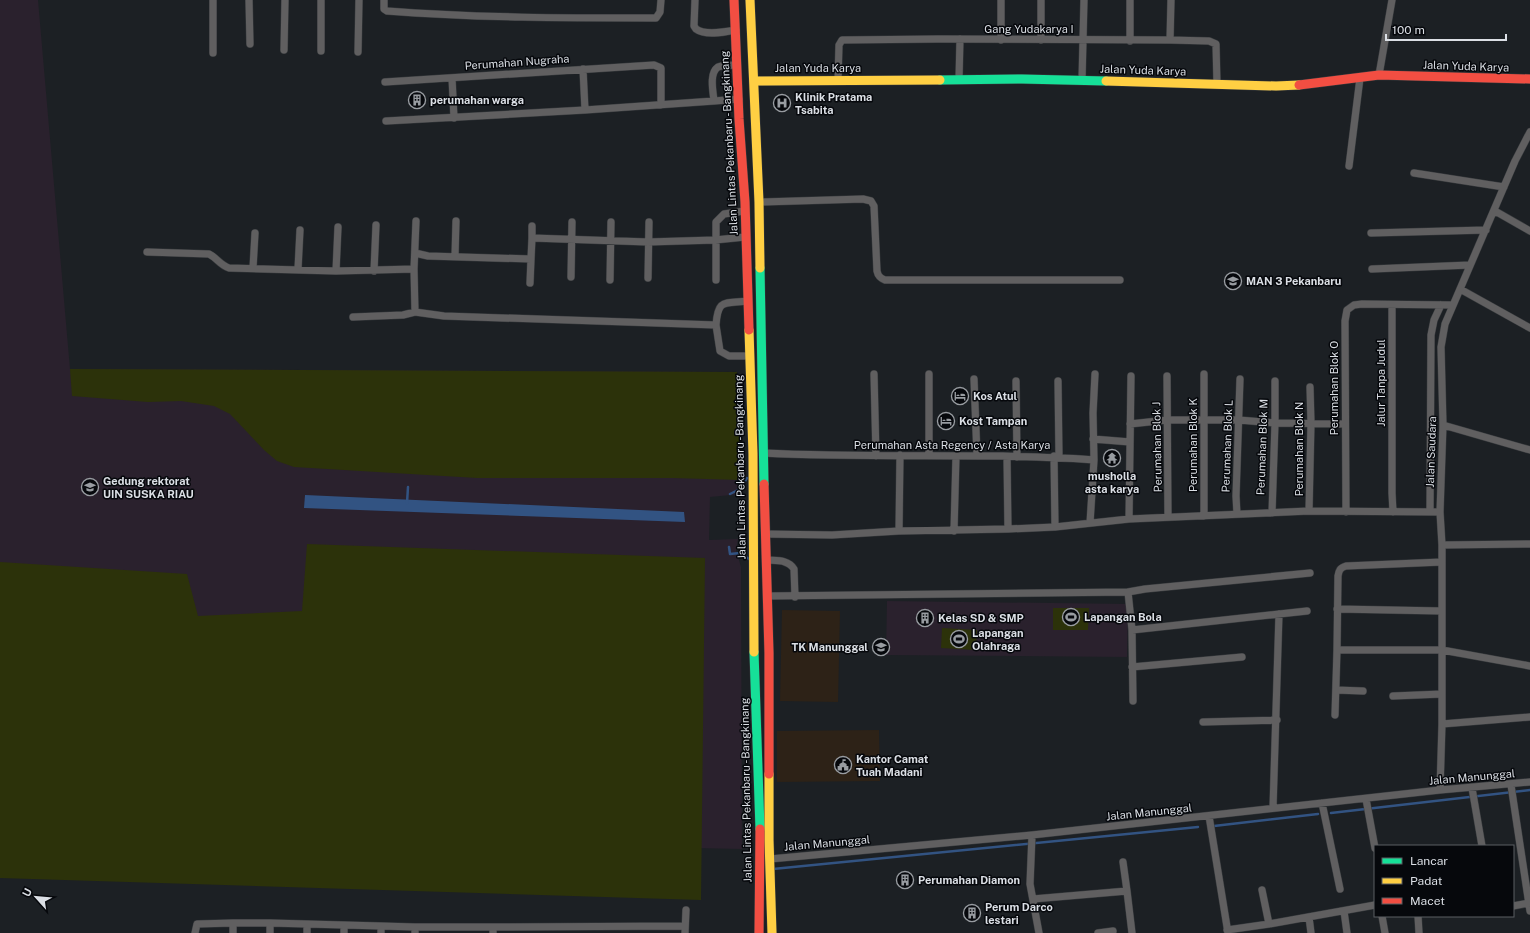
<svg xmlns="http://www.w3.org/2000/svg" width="1530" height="933" font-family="'Public Sans',sans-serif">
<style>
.commercial{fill:#2d2217}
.education{fill:#2a212d}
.green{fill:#2c320a}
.water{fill:#325382}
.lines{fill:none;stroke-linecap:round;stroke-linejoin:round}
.stream{stroke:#325382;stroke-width:2.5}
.street-casing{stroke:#383b3e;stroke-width:8}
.fast-casing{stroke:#383b3e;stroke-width:10}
.slow-casing{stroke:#383b3e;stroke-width:10}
.jam-casing{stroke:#383b3e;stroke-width:10}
.street{stroke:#605f60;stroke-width:7}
.fast{stroke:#16e098;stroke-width:9}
.slow{stroke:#ffcf43;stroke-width:9}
.jam{stroke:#f24e42;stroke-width:9}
.labels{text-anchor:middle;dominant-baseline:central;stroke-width:3;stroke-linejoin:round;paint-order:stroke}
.street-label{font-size:11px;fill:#dbdfe5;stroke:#06080c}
.poi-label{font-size:11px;font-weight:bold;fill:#dbdfe5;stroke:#06080c;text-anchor:start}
</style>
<rect width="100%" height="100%" fill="#1c2024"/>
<path class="commercial" d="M 782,610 L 840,611 L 838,702 L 780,701 Z
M 879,730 L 880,781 L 777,782 L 777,731 Z"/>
<path class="education" d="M 0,0 L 38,0 L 70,369 L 737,372 L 741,494 L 710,497 L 709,540 L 738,539 L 736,550 L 741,567 L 742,849 L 367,841 L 0,855 Z
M 887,601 L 1128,604 L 1127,657 L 886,655 Z"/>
<path class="green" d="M 70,369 L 737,372 L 741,480 L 672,478 L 477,478 L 294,467 L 277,461 L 264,450 L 230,414 L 214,406 L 181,401 L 148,402 L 72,396 Z
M 307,544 L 705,558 L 701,900 L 0,878 L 0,562 L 187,574 L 198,616 L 302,611 Z
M 1053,608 L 1089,608 L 1088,630 L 1053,630 Z
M 942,628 L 977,630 L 976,650 L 941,648 Z"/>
<path class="water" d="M 305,495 L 684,512 L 685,522 L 304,508 Z"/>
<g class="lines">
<path class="stream" d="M 730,494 L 740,489 L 747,478
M 407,503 L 408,487
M 729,547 L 730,554 L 740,553 L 749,559
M 1331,813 L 1530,790
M 1214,826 L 1318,814
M 773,869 L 1198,827"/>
<g class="street-casing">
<path id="street" d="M 213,0 L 213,53
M 249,0 L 250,44
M 384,0 L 384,9 L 387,11 C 477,18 567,18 656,18 L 660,12 L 661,0
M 695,0 L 694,26 L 696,29 C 705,36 725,32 736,30
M 1001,0 L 1001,40
M 1041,0 L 1041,40
M 1130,0 L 1130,41
M 1170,40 L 1171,0
M 284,50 L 285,0
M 321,51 L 321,0
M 358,52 L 359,0
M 583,69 L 585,110
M 1379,75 L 1392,0
M 452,78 L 454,118
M 959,79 L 960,39
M 838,80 L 839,45 L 842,40 L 938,39 L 1170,40 L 1209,41 L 1216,44 L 1217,84
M 1082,80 L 1084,0
M 385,82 L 654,65 L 661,68 L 661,105
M 714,101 L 739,99
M 386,121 L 585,110 L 714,101 C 713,91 709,73 718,67 C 723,65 732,65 737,65
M 1349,166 L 1360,78
M 1414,173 L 1504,187
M 759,202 L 863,199 L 871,201 L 874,206 L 877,271 C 878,276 880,278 885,280 L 1120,280
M 1495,211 L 1530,231
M 1371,233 L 1486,230
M 532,238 L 532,226
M 147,252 L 209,254 C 217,258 220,265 229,268 L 336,271 L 414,269
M 415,253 L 428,256 L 531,259 L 532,238 L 648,242 L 715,240 L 745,237
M 455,256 L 456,221
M 253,268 L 255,233
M 298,269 L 300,230
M 1372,269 L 1470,265
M 336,271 L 338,227
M 374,271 L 376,225
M 571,277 L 572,222
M 648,278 L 649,222
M 610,280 L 611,222
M 716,280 L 716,222 L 724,214 L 744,211
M 530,283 L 531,259
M 1460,289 L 1530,328
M 1392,305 L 1392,493 L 1393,512
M 415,312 L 414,269 L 416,221
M 353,317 L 403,315 L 415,312 L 444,316 L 716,325 L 720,351 L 729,356 L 750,356
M 716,325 C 718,298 724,304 748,301
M 874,374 L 876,456
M 1204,374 L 1204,516
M 1167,376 L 1168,517
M 974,379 L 977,456
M 1016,381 L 1017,457
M 1058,381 L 1059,456
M 1130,424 L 1167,420 L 1239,420 L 1275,423 L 1345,424
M 1443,425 L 1530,450
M 1093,439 L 1130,442
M 763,453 C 843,457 923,455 1003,456 C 1033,457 1063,457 1094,460 L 1093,413 L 1095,374
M 929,455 L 929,374
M 1054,456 L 1055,527
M 1007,457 L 1008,529
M 1309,511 L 1311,423 L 1310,387
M 1346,512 L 1345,321 L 1347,310 L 1354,305 L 1362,304 L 1453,305
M 1430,512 L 1431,335 L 1434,320 L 1441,305
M 1272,513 L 1275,423 L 1275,381
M 1237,514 L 1236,496 L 1240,379
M 1129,519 L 1131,376
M 1090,523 L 1094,460
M 899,531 L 900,455
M 954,531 L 956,456
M 765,534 L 832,535 L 899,531 L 1008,529 L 1055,527 L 1129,519 L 1309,511 L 1440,512
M 1442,545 L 1530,544
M 766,560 C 776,561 788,559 794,569 L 795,597
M 1442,562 L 1346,566 C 1340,568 1339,570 1338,576 L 1337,650 L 1442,650 L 1530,666
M 768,596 L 1128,592
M 1337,609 L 1442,611
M 1132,630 L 1307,611
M 1132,667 L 1242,657
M 1336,690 L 1363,691
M 1393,696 L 1442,694
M 1133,701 L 1132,630 L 1128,592 L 1145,589 L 1310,573
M 1335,715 L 1337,650
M 1203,722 L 1277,720
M 1442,724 L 1530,717
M 1511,785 L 1530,911
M 1472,788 L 1482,846
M 1440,790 L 1442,724 L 1442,545 L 1440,512 L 1443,425 L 1441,347 L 1445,324 L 1515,161 L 1530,132
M 1366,799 L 1375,848
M 1322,803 L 1340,889
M 1273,808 L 1279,614
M 1209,816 L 1228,933
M 1032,835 L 1030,884 L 1039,933
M 770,859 L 1032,835 L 1440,790 L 1530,782
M 1262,890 L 1269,924
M 1127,891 L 1132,933
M 1033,899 L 1127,891 L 1123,862
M 1513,906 L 1529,903
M 1344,911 L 1347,933
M 1382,916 L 1385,933
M 1418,916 L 1419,933
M 1309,917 L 1311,933
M 344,925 L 381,926
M 1227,930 L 1269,924 L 1375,905
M 195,933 L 197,924 L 233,923
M 233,933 L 233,923 L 270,923
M 270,933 L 270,923 L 307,924
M 307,933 L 307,924 L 344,925 L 344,933
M 381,933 L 381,926 L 415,927
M 415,933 L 415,927 L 493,927
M 493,933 L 493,927 L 685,926
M 685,933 L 686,910
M 1098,933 L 1113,931"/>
</g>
<g class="fast-casing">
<path id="fast" d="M 940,80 L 1022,79 L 1106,81
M 760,268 L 764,484
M 754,652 L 760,829"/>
</g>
<g class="slow-casing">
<path id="slow" d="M 750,0 L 759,202 L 760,268
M 754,81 L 940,80
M 1106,81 L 1276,86 L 1299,85
M 749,330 L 753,454 L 754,652
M 769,774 L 769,840 L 772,933"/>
</g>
<g class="jam-casing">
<path id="jam" d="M 734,0 L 739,119 L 745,202 L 749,330
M 1299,85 L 1379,75 L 1530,79
M 764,484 L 769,653 L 769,774
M 759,933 L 760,829"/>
</g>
<use href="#street" class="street"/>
<use href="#fast" class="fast"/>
<use href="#slow" class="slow"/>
<use href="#jam" class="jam"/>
</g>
<defs>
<g id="building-ring" transform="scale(0.9)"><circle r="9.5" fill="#06080c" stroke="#989ca1" stroke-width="1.5"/><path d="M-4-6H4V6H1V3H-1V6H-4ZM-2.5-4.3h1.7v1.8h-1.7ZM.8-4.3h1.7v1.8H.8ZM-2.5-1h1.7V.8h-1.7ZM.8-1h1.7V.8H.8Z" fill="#989ca1"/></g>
<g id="hospital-ring" transform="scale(0.9)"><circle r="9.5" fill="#06080c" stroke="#989ca1" stroke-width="1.5"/><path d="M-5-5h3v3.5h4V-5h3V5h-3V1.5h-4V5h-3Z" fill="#989ca1"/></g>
<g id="school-ring" transform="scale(0.9)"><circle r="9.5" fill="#06080c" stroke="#989ca1" stroke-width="1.5"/><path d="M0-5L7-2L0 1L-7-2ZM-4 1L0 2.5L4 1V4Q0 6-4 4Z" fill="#989ca1"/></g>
<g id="hotel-ring" transform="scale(0.9)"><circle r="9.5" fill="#06080c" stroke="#989ca1" stroke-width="1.5"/><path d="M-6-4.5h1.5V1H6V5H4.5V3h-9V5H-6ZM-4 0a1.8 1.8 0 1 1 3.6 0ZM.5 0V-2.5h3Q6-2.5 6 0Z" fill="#989ca1"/></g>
<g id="temple-ring" transform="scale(0.9)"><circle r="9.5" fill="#06080c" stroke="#989ca1" stroke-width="1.5"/><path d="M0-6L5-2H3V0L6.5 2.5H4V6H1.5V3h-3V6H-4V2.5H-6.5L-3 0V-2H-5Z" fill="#989ca1"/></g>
<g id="university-ring" transform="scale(0.9)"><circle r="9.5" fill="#06080c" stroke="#989ca1" stroke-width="1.5"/><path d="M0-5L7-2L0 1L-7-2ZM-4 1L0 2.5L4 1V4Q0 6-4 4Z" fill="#989ca1"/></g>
<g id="stadium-ring" transform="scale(0.9)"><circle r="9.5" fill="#06080c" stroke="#989ca1" stroke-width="1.5"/><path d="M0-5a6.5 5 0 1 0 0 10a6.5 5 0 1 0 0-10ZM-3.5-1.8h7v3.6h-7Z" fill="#989ca1"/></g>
<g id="civic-ring" transform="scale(0.9)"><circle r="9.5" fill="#06080c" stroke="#989ca1" stroke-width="1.5"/><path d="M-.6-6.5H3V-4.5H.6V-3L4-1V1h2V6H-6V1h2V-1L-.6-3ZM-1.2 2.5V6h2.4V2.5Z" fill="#989ca1"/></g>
</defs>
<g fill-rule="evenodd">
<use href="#building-ring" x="417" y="100"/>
<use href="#hospital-ring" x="782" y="103"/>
<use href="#school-ring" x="1233" y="281"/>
<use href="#hotel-ring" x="960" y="396"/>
<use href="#hotel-ring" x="946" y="421"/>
<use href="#temple-ring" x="1112" y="458"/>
<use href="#university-ring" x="90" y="487"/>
<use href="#stadium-ring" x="1071" y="617"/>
<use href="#building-ring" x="925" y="618"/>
<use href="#stadium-ring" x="959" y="639"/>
<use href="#school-ring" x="881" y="647"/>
<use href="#civic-ring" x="843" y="765"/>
<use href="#building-ring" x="905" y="880"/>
<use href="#building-ring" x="972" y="913"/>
</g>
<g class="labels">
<g class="street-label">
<text x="1029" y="29">Gang Yudakarya I</text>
<text transform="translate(517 62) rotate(-4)">Perumahan Nugraha</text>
<text transform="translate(1466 66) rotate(2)">Jalan Yuda Karya</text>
<text x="818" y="68">Jalan Yuda Karya</text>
<text transform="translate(1143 70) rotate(2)">Jalan Yuda Karya</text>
<text transform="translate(729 143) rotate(-93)">Jalan Lintas Pekanbaru - Bangkinang</text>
<text transform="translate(1381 383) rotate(-90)">Jalur Tanpa Judul</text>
<text transform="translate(1334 388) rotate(-90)">Perumahan Blok O</text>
<text x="952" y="445">Perumahan Asta Regency / Asta Karya</text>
<text transform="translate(1193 445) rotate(-90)">Perumahan Blok K</text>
<text transform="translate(1227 446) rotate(-88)">Perumahan Blok L</text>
<text transform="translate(1157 447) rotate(-91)">Perumahan Blok J</text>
<text transform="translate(1262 447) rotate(-88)">Perumahan Blok M</text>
<text transform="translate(1299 449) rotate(-90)">Perumahan Blok N</text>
<text transform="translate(1431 452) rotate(-88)">Jalan Saudara</text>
<text transform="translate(740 467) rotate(-91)">Jalan Lintas Pekanbaru - Bangkinang</text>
<text transform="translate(1472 777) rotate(-5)">Jalan Manunggal</text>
<text transform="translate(746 790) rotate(-91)">Jalan Lintas Pekanbaru - Bangkinang</text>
<text transform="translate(1149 812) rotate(-6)">Jalan Manunggal</text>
<text transform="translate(827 843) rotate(-5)">Jalan Manunggal</text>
</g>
<g class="poi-label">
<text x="795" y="97">Klinik Pratama<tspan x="795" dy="13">Tsabita</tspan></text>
<text x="430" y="100">perumahan warga</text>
<text x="1246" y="281">MAN 3 Pekanbaru</text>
<text x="973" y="396">Kos Atul</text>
<text x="959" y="421">Kost Tampan</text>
<text x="1112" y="476" text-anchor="middle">musholla<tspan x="1112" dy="13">asta karya</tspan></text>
<text x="103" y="481">Gedung rektorat<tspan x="103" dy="13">UIN SUSKA RIAU</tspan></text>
<text x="1084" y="617">Lapangan Bola</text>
<text x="938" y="618">Kelas SD &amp; SMP</text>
<text x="972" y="633">Lapangan<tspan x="972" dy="13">Olahraga</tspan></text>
<text x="868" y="647" text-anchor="end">TK Manunggal</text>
<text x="856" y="759">Kantor Camat<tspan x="856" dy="13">Tuah Madani</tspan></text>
<text x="918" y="880">Perumahan Diamon</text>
<text x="985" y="907">Perum Darco<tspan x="985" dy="13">lestari</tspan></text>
</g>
</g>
<rect x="1374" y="845" width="140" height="72" fill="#06080c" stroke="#5b5e63"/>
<rect x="1382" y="858" width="20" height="6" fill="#16e098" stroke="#5b5e63"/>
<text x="1410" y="865" font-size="12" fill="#dbdfe5">Lancar</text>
<rect x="1382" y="878" width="20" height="6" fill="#ffcf43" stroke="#5b5e63"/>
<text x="1410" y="885" font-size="12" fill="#dbdfe5">Padat</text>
<rect x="1382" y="898" width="20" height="6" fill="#f24e42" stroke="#5b5e63"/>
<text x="1410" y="905" font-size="12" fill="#dbdfe5">Macet</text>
<g transform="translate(36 897) rotate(297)" stroke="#06080c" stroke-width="3" paint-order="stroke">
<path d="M0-3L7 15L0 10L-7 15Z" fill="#dbdfe5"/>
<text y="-6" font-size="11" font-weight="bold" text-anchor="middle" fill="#dbdfe5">U</text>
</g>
<path d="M1386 34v6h120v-6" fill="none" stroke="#dbdfe5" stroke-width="2"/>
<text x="1392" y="34" font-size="12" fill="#dbdfe5" stroke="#06080c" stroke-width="3" paint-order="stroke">100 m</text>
</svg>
